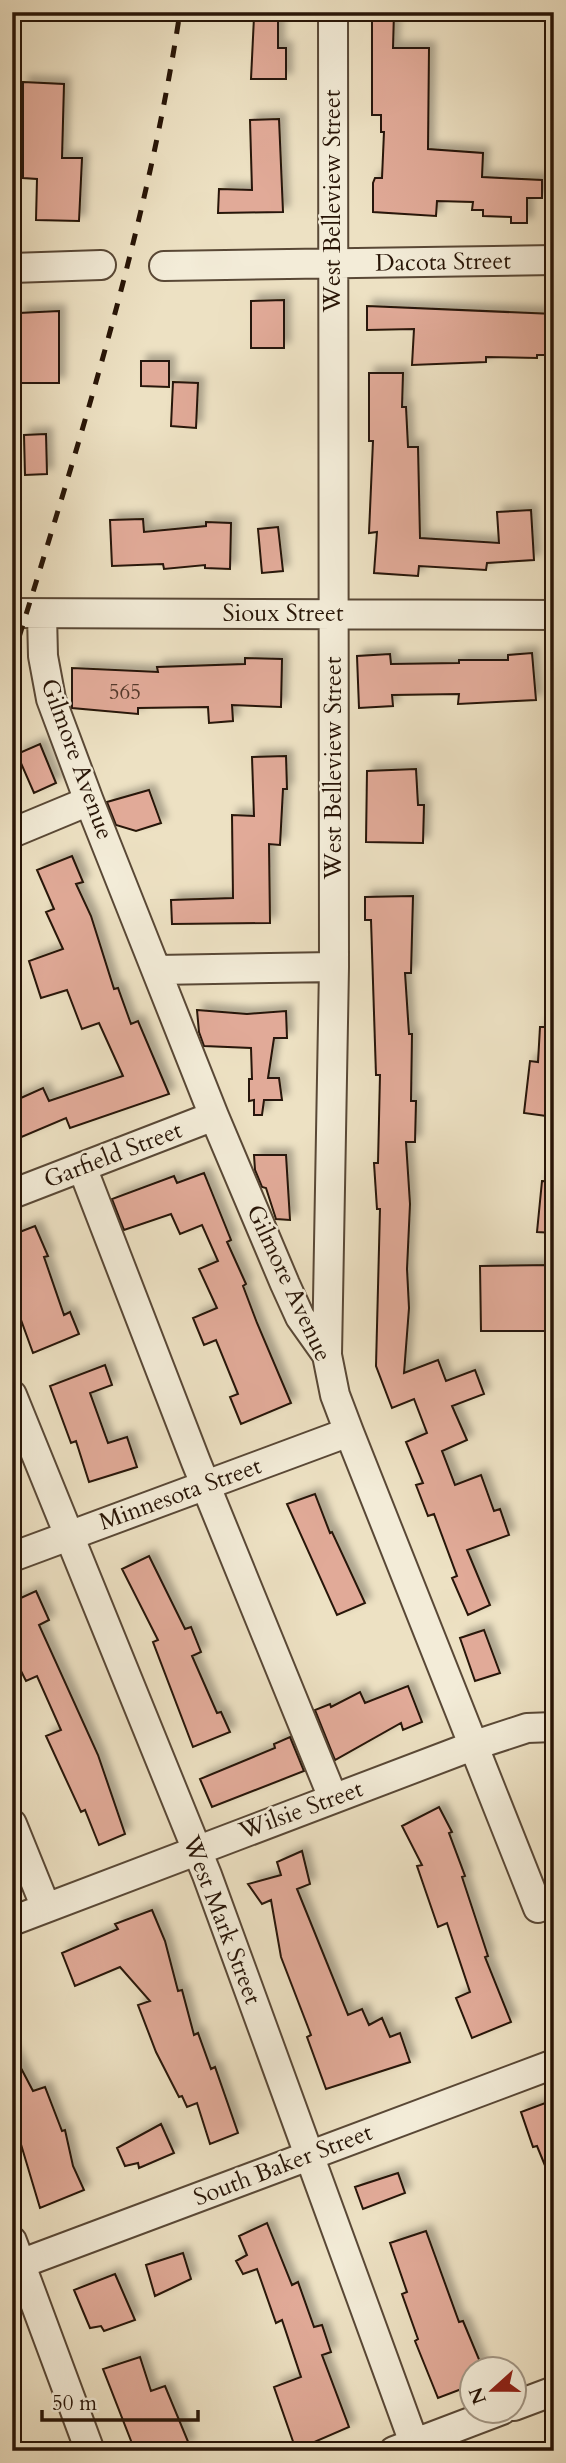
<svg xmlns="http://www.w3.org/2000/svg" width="566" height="2463" font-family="Cardo,serif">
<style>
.building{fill:#e1aa98;stroke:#281507;stroke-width:2;filter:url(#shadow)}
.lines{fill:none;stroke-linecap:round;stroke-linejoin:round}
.minor-casing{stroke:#594836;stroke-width:32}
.minor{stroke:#f3ecd8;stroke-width:28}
.rail{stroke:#281507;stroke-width:5;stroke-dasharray:12 12;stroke-linecap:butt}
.labels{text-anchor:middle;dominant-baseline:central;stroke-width:5;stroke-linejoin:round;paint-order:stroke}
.number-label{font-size:21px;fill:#563a2b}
.street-label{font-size:24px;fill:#281507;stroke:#f3ecd8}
</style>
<defs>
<filter id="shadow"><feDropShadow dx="6" dy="-6" stdDeviation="3.5" flood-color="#0004"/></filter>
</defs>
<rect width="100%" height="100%" fill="#ede1c3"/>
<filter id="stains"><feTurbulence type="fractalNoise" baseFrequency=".00286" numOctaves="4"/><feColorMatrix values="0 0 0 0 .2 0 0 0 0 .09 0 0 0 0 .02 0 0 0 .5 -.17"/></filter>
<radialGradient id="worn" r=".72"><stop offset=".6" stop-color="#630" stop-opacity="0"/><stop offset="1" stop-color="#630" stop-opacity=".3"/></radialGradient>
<path class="building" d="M 372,12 L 394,12 L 393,48 L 429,48 L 428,149 L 483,153 L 482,177 L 542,180 L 542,198 L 527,198 L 527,223 L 511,223 L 511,217 L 483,216 L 483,210 L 472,210 L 473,202 L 437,201 L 436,216 L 373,212 L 373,183 L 375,178 L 382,178 L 384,132 L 381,132 L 381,115 L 372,115 Z
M 254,17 L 278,18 L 278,48 L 286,48 L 286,79 L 251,79 Z
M 23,82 L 64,84 L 62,158 L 82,158 L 79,221 L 36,220 L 37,179 L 23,178 Z
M 279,119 L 283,212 L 218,213 L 219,189 L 252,190 L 250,120 Z
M 284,300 L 284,348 L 251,348 L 251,301 Z
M 367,306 L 554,314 L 554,355 L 537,355 L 537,358 L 486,357 L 486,362 L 412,365 L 414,329 L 367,330 Z
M 59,311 L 59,383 L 21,383 L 19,313 Z
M 141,361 L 169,361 L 169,387 L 141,386 Z
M 369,373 L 403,373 L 402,407 L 406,407 L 408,447 L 418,447 L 420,538 L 499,543 L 497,512 L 531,510 L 534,560 L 487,563 L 486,570 L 419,566 L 418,576 L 374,573 L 377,532 L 369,533 L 373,441 L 369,441 Z
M 173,382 L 198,383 L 196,428 L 171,426 Z
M 46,434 L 47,474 L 25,475 L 24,435 Z
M 143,519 L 144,532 L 206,526 L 206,522 L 231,523 L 230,569 L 205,568 L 205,565 L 164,569 L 163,564 L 112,566 L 110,520 Z
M 278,527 L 283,571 L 262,573 L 258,529 Z
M 532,653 L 536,700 L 458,704 L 459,694 L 392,695 L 393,706 L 359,708 L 357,656 L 390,654 L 391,664 L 459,663 L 459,660 L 508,660 L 508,655 Z
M 245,658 L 282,659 L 281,707 L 232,705 L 233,721 L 209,723 L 208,707 L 138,708 L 138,714 L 72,708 L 72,668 L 158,672 L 157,667 L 245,664 Z
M 40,744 L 56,783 L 34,793 L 17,754 Z
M 286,756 L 287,789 L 283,789 L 280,845 L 269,844 L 270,923 L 172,924 L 171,900 L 233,898 L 232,815 L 254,816 L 252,757 Z
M 416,769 L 418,805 L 424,805 L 423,843 L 366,842 L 367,771 Z
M 149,790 L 161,823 L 136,831 L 116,825 L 107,802 Z
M 72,856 L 83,882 L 76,884 L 91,916 L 114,989 L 118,988 L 131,1024 L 138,1021 L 169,1094 L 70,1128 L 66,1118 L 12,1141 L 12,1102 L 43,1088 L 49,1101 L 123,1076 L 99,1023 L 82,1029 L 67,990 L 41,998 L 29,961 L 63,949 L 46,912 L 54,909 L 37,870 Z
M 413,896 L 411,973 L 405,973 L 409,1034 L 412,1034 L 411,1101 L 416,1101 L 415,1142 L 406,1142 L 410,1204 L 407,1269 L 409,1308 L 404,1373 L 438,1360 L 446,1381 L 475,1370 L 484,1394 L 452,1406 L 467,1440 L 442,1451 L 455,1485 L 481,1475 L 494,1511 L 500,1509 L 509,1535 L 467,1550 L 490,1605 L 468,1615 L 452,1578 L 457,1576 L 434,1514 L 428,1516 L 416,1485 L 423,1483 L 406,1442 L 427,1433 L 414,1399 L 392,1408 L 376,1366 L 380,1209 L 377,1209 L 374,1163 L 378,1163 L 380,1075 L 376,1075 L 371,920 L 365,920 L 365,897 Z
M 197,1010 L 247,1014 L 286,1011 L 287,1038 L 274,1038 L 268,1078 L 279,1078 L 282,1100 L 264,1100 L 262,1115 L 254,1115 L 254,1100 L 249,1101 L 249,1079 L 252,1079 L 251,1048 L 204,1046 L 199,1032 Z
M 540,1027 L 554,1027 L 554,1117 L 524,1113 L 530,1061 L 538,1062 Z
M 254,1155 L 286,1155 L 290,1220 L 276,1219 L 266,1188 L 262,1187 L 255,1170 Z
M 204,1173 L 231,1240 L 227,1242 L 246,1284 L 243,1286 L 257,1323 L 291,1403 L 241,1424 L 230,1397 L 238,1394 L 216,1340 L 204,1345 L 193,1318 L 217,1308 L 199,1269 L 218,1261 L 202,1225 L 180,1234 L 171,1214 L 124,1230 L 112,1199 L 174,1176 L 177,1183 Z
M 542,1181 L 554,1182 L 554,1233 L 537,1232 Z
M 35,1226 L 48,1256 L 44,1257 L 64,1315 L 70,1312 L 79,1334 L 33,1353 L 12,1295 L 12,1235 Z
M 554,1265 L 554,1331 L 481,1331 L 480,1266 Z
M 105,1365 L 112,1385 L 90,1393 L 108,1443 L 127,1437 L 137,1467 L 89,1482 L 76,1441 L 71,1443 L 50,1386 Z
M 315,1494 L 330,1533 L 332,1532 L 365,1603 L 337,1615 L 287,1504 Z
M 149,1556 L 185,1629 L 191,1627 L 201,1652 L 192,1656 L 217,1713 L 221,1712 L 230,1732 L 193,1747 L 153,1642 L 158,1640 L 122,1569 Z
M 36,1591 L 49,1620 L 39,1625 L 98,1755 L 125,1834 L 99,1845 L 85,1810 L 81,1812 L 46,1736 L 61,1730 L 37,1676 L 26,1681 L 12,1653 L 12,1602 Z
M 484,1630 L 500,1673 L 475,1681 L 460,1638 Z
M 408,1686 L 422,1722 L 403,1730 L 401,1723 L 335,1760 L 315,1710 L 330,1704 L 331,1707 L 360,1692 L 365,1703 Z
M 290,1737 L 304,1771 L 212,1807 L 200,1779 L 275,1748 L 274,1744 Z
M 439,1807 L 452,1832 L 449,1833 L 465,1876 L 462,1877 L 488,1956 L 485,1957 L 511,2022 L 472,2038 L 456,1998 L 470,1992 L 447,1923 L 438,1927 L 417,1866 L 422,1865 L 402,1826 Z
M 302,1851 L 310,1884 L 297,1889 L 348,2015 L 362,2009 L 369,2025 L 382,2018 L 390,2037 L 400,2033 L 410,2062 L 326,2089 L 307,2037 L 311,2035 L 281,1957 L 271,1900 L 262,1904 L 248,1884 L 281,1875 L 277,1862 Z
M 152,1910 L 165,1941 L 178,1991 L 182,1990 L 194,2035 L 198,2033 L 211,2069 L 215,2067 L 238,2133 L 210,2144 L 197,2103 L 187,2107 L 182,2096 L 179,2097 L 156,2052 L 138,2005 L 150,2001 L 120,1967 L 75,1986 L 62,1953 L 118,1929 L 115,1924 Z
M 12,2051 L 33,2091 L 45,2087 L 62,2131 L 65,2130 L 73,2166 L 84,2190 L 40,2208 L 17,2131 L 12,2133 Z
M 548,2102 L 554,2117 L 553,2185 L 537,2146 L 533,2147 L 521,2112 Z
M 161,2124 L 174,2153 L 139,2168 L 138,2163 L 125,2166 L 117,2148 Z
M 398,2173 L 405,2193 L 363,2209 L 355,2187 Z
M 267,2223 L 292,2285 L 298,2282 L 314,2327 L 322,2325 L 331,2352 L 322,2355 L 349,2427 L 296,2450 L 274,2387 L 301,2377 L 282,2320 L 276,2323 L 257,2269 L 243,2274 L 236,2261 L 247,2255 L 239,2236 Z
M 426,2231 L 459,2322 L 463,2321 L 483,2369 L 472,2369 L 472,2385 L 438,2398 L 415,2341 L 418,2339 L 402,2294 L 407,2292 L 390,2243 Z
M 183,2253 L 191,2279 L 155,2296 L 146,2265 Z
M 115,2274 L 135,2320 L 104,2331 L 101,2326 L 90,2328 L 74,2290 Z
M 140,2357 L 151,2391 L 165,2386 L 189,2444 L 174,2451 L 135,2451 L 103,2369 Z"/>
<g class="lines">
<g class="minor-casing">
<path id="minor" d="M 333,12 L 334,967 L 327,1355 L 335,1395 L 349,1432 L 538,1908
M 164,266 L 554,260
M 12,268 L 101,265
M 12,613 L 554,615
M 42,615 L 43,656 L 51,699 L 89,801 L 214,1116 L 285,1284 L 300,1317 L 327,1355
M 12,833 L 89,801
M 157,970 L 334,967
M 82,1167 L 196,1462 L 333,1798
M 12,1194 L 214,1116
M 12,1395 L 207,1875 L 417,2451
M 12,1557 L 349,1432
M 12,1824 L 46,1908
M 12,1921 L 475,1745 L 527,1728 L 554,1727
M 12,2241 L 90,2451
M 12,2267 L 554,2064
M 514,2406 L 554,2391
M 394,2451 L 502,2410"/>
</g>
<use href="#minor" class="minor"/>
<path class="rail" d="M 12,660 C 78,446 146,234 180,12"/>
</g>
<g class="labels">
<g class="number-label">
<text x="125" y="692">565</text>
</g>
<g class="street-label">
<text transform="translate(332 201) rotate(-90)">West Belleview Street</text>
<text transform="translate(443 262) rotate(-1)">Dacota Street</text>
<text x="283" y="613">Sioux Street</text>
<text transform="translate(77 759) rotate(70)">Gilmore Avenue</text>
<text transform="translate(333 768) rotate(-90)">West Belleview Street</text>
<text transform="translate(113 1155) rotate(-21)">Garfield Street</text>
<text transform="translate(289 1283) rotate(65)">Gilmore Avenue</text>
<text transform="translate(180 1494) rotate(-20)">Minnesota Street</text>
<text transform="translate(301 1810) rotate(-20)">Wilsie Street</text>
<text transform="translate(222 1920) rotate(69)">West Mark Street</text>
<text transform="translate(283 2165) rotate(-21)">South Baker Street</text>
</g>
</g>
<rect width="566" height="2463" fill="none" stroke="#ede1c3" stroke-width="42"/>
<rect x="14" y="14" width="538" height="2435" fill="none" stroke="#281507" stroke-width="3.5"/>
<rect x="21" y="21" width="524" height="2421" fill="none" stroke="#281507" stroke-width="2"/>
<g transform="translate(493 2390) rotate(249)"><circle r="33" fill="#f3ecd8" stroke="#a29684" stroke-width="2"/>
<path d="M0-5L12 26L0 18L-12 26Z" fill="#8f2418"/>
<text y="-10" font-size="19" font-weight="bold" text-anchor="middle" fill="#281507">N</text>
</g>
<path d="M42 2410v10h156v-10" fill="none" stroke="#281507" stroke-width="3.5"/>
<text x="52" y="2410" font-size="21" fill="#281507" stroke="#f3ecd8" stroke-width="5" paint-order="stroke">50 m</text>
<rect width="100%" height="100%" filter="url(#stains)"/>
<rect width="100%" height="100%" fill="url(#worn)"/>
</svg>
